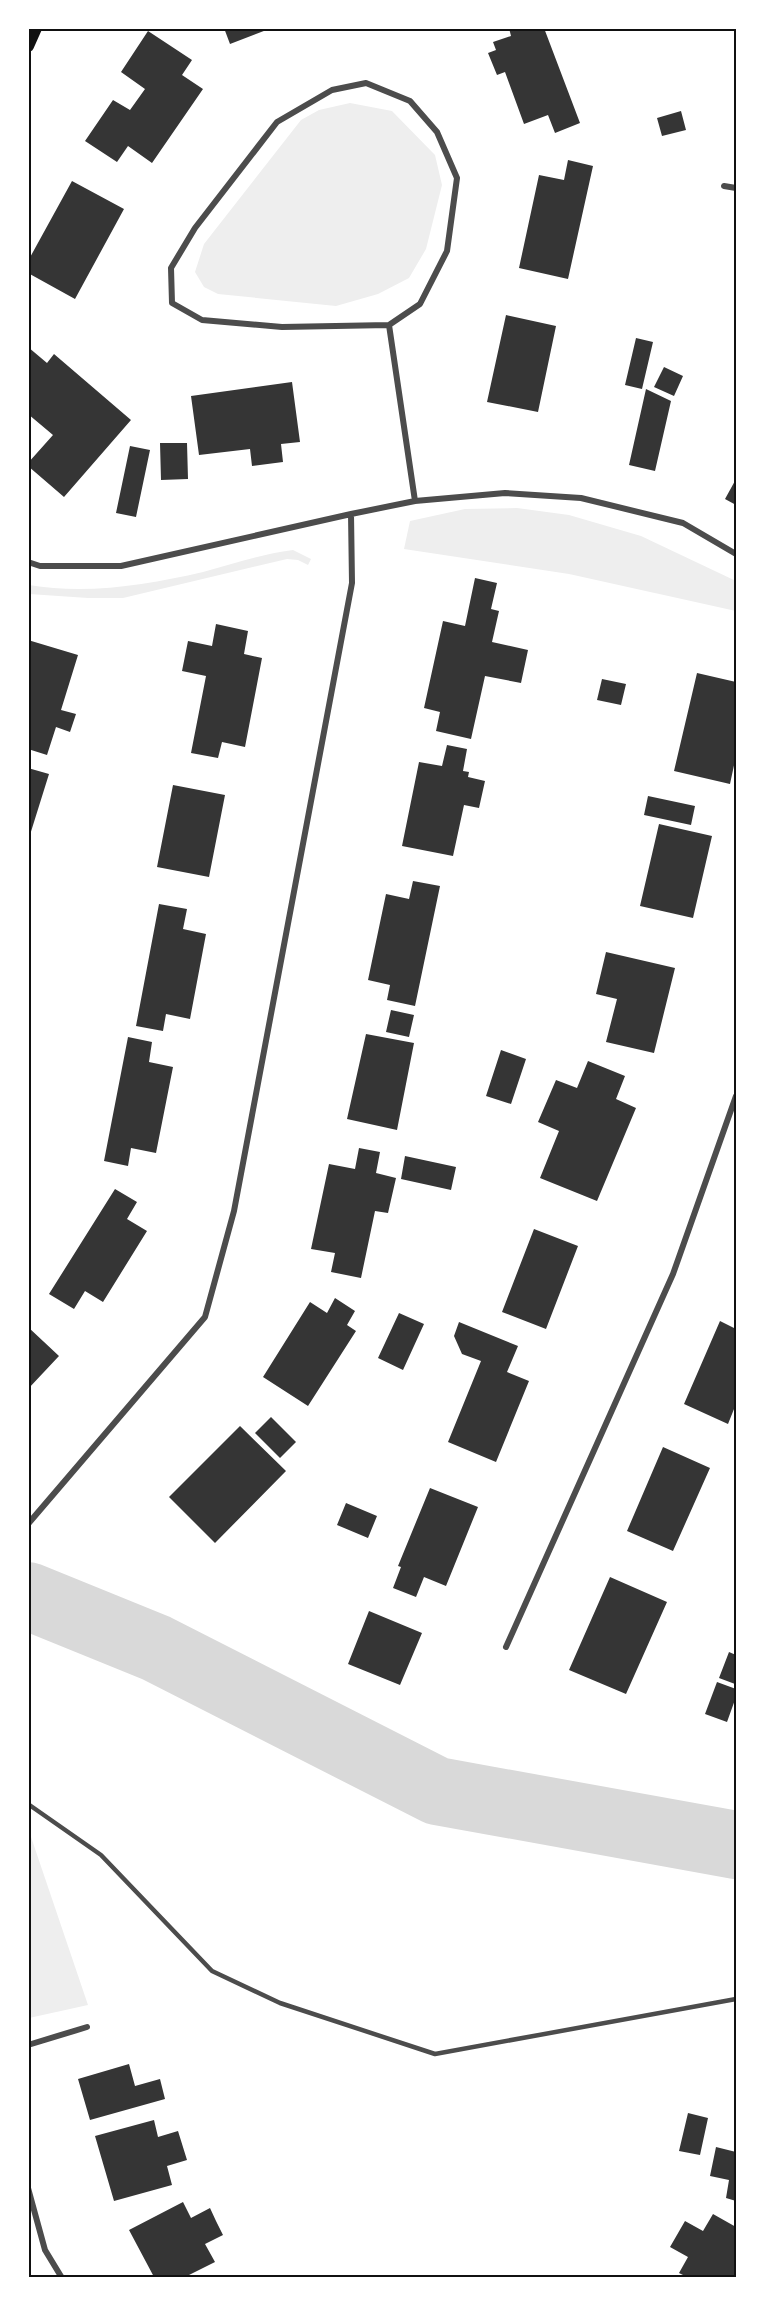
<svg xmlns="http://www.w3.org/2000/svg" width="765" height="2306" font-family="'DM Sans',sans-serif">
<style>
.green{fill:#eee}
.lines{fill:none;stroke-linecap:round;stroke-linejoin:round}
.river{stroke:#d9d9d9;stroke-width:68}
.building{fill:#353535}
.service{stroke:#4c4c4c;stroke-width:4.5}
.minor{stroke:#4c4c4c;stroke-width:6}
.secondary{stroke:#111;stroke-width:12}
.neatline{fill:none;stroke:#111;stroke-width:2}
</style>
<rect width="100%" height="100%" fill="#fff"/>
<path class="green" d="M 350,103 L 392,111 L 435,155 L 442,185 L 426,249 L 409,278 L 378,294 L 336,306 L 218,294 L 204,287 L 195,272 L 204,244 L 301,120 L 319,110 Z
M 517,508 L 569,515 L 641,536 L 736,581 L 736,611 L 569,574 L 404,549 L 410,521 L 465,509 Z
M 293,550 L 311,559 L 308,565 L 298,560 L 287,559 L 123,598 L 88,598 L 29,594 L 29,585 C 86,595 147,585 203,572 C 233,564 261,554 293,550 Z
M 29,1831 L 88,2005 L 29,2018 L 28,2017 Z"/>
<g class="lines">
<path class="river" d="M 28,1596 L 156,1648 L 437,1791 L 736,1845"/>
</g>
<path class="building" d="M 224,28 L 269,28 L 269,29 L 230,44 Z
M 509,28 L 544,28 L 580,123 L 555,133 L 548,115 L 524,124 L 505,72 L 497,75 L 488,53 L 496,50 L 493,42 L 511,36 Z
M 148,31 L 192,60 L 182,75 L 203,89 L 152,163 L 128,146 L 117,162 L 85,141 L 113,100 L 130,110 L 145,89 L 121,72 Z
M 681,111 L 686,130 L 662,136 L 657,118 Z
M 568,160 L 593,166 L 568,279 L 519,268 L 539,175 L 564,180 Z
M 72,181 L 124,209 L 75,299 L 28,273 L 28,261 Z
M 506,315 L 556,326 L 538,412 L 487,402 Z
M 636,338 L 653,342 L 642,389 L 625,385 Z
M 28,347 L 47,363 L 54,354 L 131,420 L 64,497 L 28,466 L 28,463 L 53,435 L 28,414 Z
M 664,367 L 683,376 L 674,396 L 654,387 Z
M 292,382 L 300,442 L 281,444 L 283,462 L 252,466 L 250,449 L 199,455 L 191,396 Z
M 646,389 L 671,401 L 655,471 L 629,465 Z
M 160,443 L 187,443 L 188,479 L 161,480 Z
M 130,446 L 150,450 L 136,517 L 116,513 Z
M 736,479 L 736,505 L 725,499 Z
M 475,578 L 497,583 L 491,609 L 499,611 L 492,642 L 528,650 L 521,683 L 485,676 L 471,739 L 436,731 L 440,712 L 424,708 L 443,621 L 465,626 Z
M 216,624 L 248,631 L 244,654 L 262,658 L 245,747 L 222,742 L 218,758 L 191,753 L 206,676 L 182,671 L 188,641 L 212,646 Z
M 28,640 L 78,655 L 61,710 L 76,714 L 70,732 L 56,727 L 47,755 L 28,749 Z
M 697,673 L 736,682 L 736,756 L 730,784 L 674,771 Z
M 602,679 L 626,684 L 621,705 L 597,700 Z
M 447,745 L 467,749 L 463,771 L 469,772 L 468,777 L 485,781 L 479,808 L 464,805 L 453,856 L 402,846 L 419,762 L 442,766 Z
M 28,768 L 49,774 L 29,838 L 28,838 Z
M 173,785 L 225,795 L 209,877 L 157,867 Z
M 648,796 L 695,806 L 691,825 L 644,815 Z
M 659,824 L 712,836 L 693,918 L 640,906 Z
M 413,881 L 440,886 L 415,1006 L 387,1000 L 390,985 L 368,980 L 386,894 L 409,899 Z
M 159,904 L 187,909 L 183,929 L 206,934 L 190,1019 L 166,1014 L 163,1031 L 136,1026 Z
M 606,952 L 675,968 L 654,1053 L 606,1042 L 617,999 L 596,994 Z
M 391,1010 L 414,1015 L 409,1037 L 386,1032 Z
M 366,1034 L 414,1043 L 397,1130 L 347,1119 Z
M 128,1037 L 152,1042 L 149,1062 L 173,1067 L 156,1153 L 131,1148 L 128,1166 L 104,1161 Z
M 501,1050 L 526,1059 L 511,1104 L 486,1096 Z
M 588,1061 L 625,1076 L 616,1099 L 636,1108 L 597,1201 L 540,1178 L 559,1131 L 538,1122 L 556,1080 L 577,1088 Z
M 359,1148 L 380,1152 L 376,1173 L 396,1178 L 388,1213 L 375,1211 L 361,1278 L 331,1272 L 335,1253 L 311,1249 L 329,1164 L 355,1169 Z
M 405,1156 L 456,1167 L 451,1190 L 401,1179 Z
M 115,1189 L 137,1202 L 127,1219 L 147,1231 L 103,1302 L 85,1291 L 74,1309 L 49,1294 Z
M 534,1229 L 578,1246 L 546,1329 L 502,1312 Z
M 335,1298 L 355,1311 L 347,1325 L 356,1331 L 308,1406 L 263,1377 L 310,1302 L 327,1313 Z
M 399,1313 L 424,1324 L 403,1370 L 378,1358 Z
M 720,1321 L 736,1329 L 736,1404 L 728,1424 L 684,1404 Z
M 459,1322 L 518,1346 L 507,1372 L 529,1381 L 496,1462 L 448,1442 L 481,1361 L 462,1354 L 454,1336 Z
M 28,1327 L 59,1356 L 28,1389 Z
M 271,1417 L 296,1442 L 280,1458 L 255,1433 Z
M 240,1426 L 286,1471 L 215,1543 L 169,1497 Z
M 663,1447 L 710,1468 L 673,1551 L 627,1531 Z
M 430,1488 L 478,1507 L 446,1586 L 424,1577 L 416,1597 L 393,1588 L 401,1567 L 398,1566 Z
M 346,1503 L 377,1516 L 368,1538 L 337,1525 Z
M 610,1577 L 667,1602 L 626,1694 L 569,1670 Z
M 369,1611 L 422,1633 L 400,1685 L 348,1664 Z
M 729,1652 L 736,1655 L 735,1684 L 719,1678 Z
M 717,1682 L 736,1689 L 736,1697 L 727,1722 L 705,1714 Z
M 129,2064 L 135,2086 L 160,2079 L 165,2099 L 90,2120 L 78,2079 Z
M 688,2113 L 708,2118 L 700,2155 L 679,2151 Z
M 154,2120 L 158,2137 L 178,2131 L 187,2160 L 167,2166 L 172,2185 L 114,2201 L 95,2136 Z
M 716,2147 L 736,2152 L 736,2201 L 726,2198 L 729,2180 L 710,2176 Z
M 183,2202 L 191,2218 L 210,2208 L 216,2221 L 223,2235 L 205,2244 L 215,2262 L 185,2277 L 154,2277 L 129,2230 Z
M 713,2214 L 736,2227 L 736,2277 L 687,2277 L 679,2273 L 688,2257 L 670,2247 L 685,2221 L 703,2231 Z"/>
<g class="lines">
<path class="service" d="M 28,1804 L 101,1855 L 212,1971 L 280,2003 L 435,2054 L 736,1999"/>
<path class="minor" d="M 724,186 L 736,188
M 389,325 L 282,327 L 202,320 L 172,303 L 171,268 L 195,228 L 277,122 L 332,90 L 366,83 L 410,101 L 437,132 L 457,178 L 447,251 L 420,304 L 389,325 L 415,501
M 28,562 L 40,566 L 121,566 L 351,514 L 415,501 L 505,493 L 581,498 L 683,523 L 736,554
M 28,1524 L 205,1317 L 234,1211 L 352,583 L 351,514
M 506,1647 L 673,1274 L 736,1096
M 28,2045 L 87,2027
M 28,2188 L 45,2250 L 62,2278"/>
<path class="secondary" d="M 28,46 L 36,28"/>
</g>
<rect width="765" height="2306" fill="none" stroke="#ffffff" stroke-width="60"/>
<rect x="30" y="30" width="705" height="2246" class="neatline"/>
</svg>
